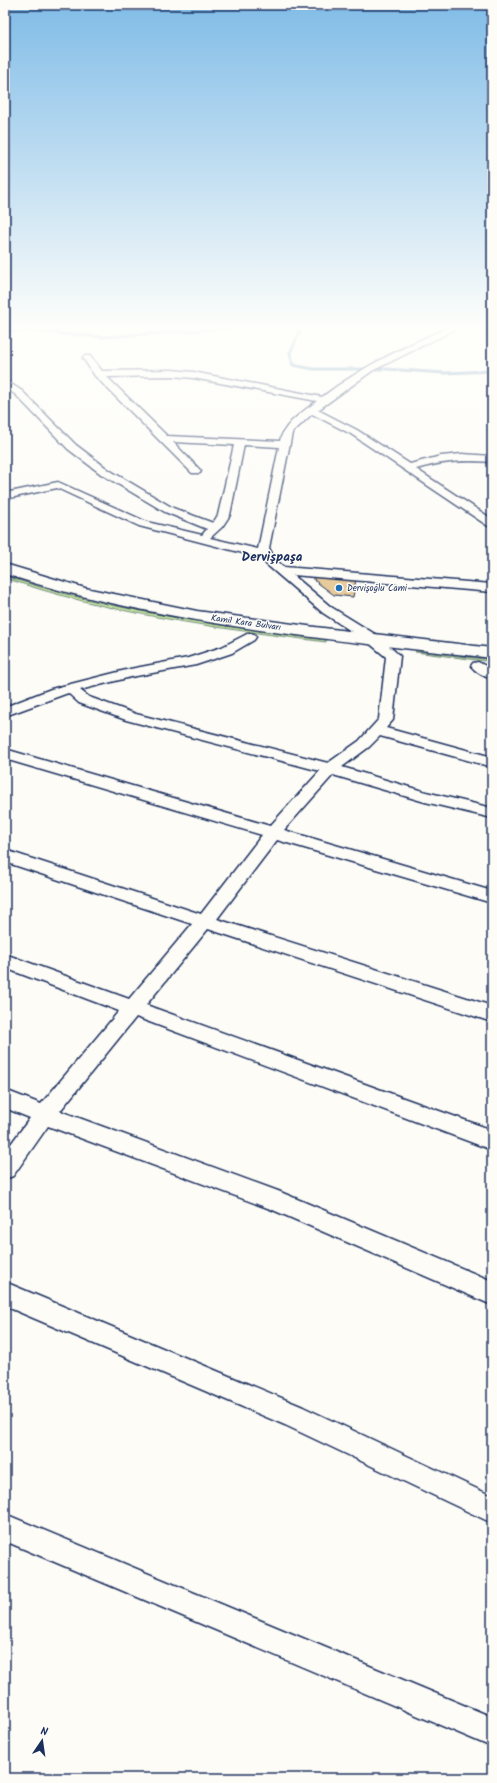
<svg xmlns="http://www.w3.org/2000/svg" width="497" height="1783" font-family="Kalam,sans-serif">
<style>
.green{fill:#c7e79f;stroke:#718b7e}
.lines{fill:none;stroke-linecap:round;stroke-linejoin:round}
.stream{stroke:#5b8ab0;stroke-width:3}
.building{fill:#e7cb9b;stroke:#1b2f5e}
.minor-casing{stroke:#1b2f5e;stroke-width:3}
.secondary-casing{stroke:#1b2f5e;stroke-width:3}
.minor{fill:#fdfcf7;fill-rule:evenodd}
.secondary{fill:#fdfcf7;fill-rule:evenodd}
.poi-dot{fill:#1f6fb2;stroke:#fdfcf7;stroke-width:1.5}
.labels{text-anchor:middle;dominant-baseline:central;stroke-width:3;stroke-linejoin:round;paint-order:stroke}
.far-poi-label{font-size:9px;fill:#1b2f5e;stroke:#fdfcf7;text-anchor:start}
.far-street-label{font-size:9px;fill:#1b2f5e;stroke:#fdfcf7}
.far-district-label{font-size:13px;font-weight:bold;fill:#1b2f5e;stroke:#fdfcf7}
</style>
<rect width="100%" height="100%" fill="#fdfcf7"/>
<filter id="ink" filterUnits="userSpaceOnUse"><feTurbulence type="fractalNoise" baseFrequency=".025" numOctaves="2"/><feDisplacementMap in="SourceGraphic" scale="8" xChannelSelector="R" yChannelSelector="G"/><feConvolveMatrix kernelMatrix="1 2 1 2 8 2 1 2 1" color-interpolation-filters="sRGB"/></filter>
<g filter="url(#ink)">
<path class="green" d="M 5,576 C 110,611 217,625 326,640 L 326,642 C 217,628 109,614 5,578 Z
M 416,651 L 492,660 L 492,662 L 415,652 Z"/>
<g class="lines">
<path class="stream" d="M 276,325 L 288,326 L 300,331 L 290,353 L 293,365 L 313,369 L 386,369 L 444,373 L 492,371
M 5,331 L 30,331 L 103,337 L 270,325"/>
</g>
<path class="building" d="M 314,575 L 356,579 L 353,597 L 334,595 L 314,580 Z"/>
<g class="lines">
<g class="minor-casing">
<path id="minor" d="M 454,325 L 464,325 L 372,371 L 318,410 L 357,430 L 410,464 L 441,456 L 462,454 L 492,456 L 492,462 C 462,460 445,461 416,469 L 492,519 L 492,527 L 488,526 L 351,434 L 312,414 L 292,433 L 269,548 L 275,559 L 284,567 L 492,584 L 492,592 L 293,575 L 331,607 L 378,636 L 400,656 L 393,720 L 386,728 L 492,757 L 492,767 L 380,736 L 369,747 L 342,767 L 426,792 L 492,808 L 492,818 L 425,802 L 333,775 L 284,830 L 492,891 L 492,903 L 277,840 L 217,919 L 492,1006 L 492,1022 L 208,929 L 146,1005 L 492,1130 L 492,1150 L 136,1017 L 60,1111 L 278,1191 L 492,1281 L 492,1305 L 273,1210 L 48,1126 L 13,1176 L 5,1179 L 5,1152 L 30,1118 L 5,1108 L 5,1090 L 41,1104 L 119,1011 L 5,968 L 5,954 L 129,999 L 192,924 L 5,862 L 5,850 L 201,914 L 262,835 L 5,759 L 5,749 L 270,826 L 320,771 L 126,720 L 79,703 L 68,693 L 5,716 L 5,707 L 51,689 L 130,669 L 188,658 L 222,647 L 249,633 L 254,634 L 256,637 L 254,640 L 232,653 L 196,665 L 131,677 L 80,690 L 89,697 L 136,714 L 328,763 L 359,741 L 379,719 L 386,657 L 368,642 L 323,613 L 266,564 L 262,558 L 139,526 L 57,488 L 5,499 L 5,493 L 58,482 L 147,522 L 202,535 L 207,529 L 165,512 L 101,474 L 68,449 L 16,395 L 5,387 L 5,380 L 22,391 L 76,445 L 109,470 L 173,508 L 213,523 L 218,515 L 234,445 L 173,442 L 201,471 L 200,473 L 192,473 L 95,376 L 83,358 L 84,356 L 90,356 L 102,371 L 172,370 L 193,372 L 322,397 C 363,366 408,345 454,325 ZM 172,376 L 193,378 L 317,401 C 303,412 284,423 280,441 L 167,436 L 107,377 ZM 244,445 L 279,447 L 258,549 L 210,538 L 222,527 L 230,515 Z
M 478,662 L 492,669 L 492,679 C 485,677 476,672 471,666 L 473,663 Z
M 5,1282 L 303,1407 L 492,1496 L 492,1523 L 285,1425 L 5,1306 Z
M 5,1514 L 492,1717 L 492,1747 L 5,1541 Z"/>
</g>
<g class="secondary-casing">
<path id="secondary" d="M 5,564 L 85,588 L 197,611 L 315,627 L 492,648 L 492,658 C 328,639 162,625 5,574 Z"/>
</g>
<use href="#minor" class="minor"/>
<use href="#secondary" class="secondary"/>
</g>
</g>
<linearGradient id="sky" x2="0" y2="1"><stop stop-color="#80bce7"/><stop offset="0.57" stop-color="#fefefb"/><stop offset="1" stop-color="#fefefb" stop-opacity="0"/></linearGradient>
<rect width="497" height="574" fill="url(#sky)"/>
<circle class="poi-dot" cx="339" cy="588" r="4"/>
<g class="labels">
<g class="far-poi-label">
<text x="347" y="588">Dervişoğlu Cami</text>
</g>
<g class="far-street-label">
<text transform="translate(246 623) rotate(8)">Kamil Kara Bulvarı</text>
</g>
<g class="far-district-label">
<text x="272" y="557">Dervişpaşa</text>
</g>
</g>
<rect width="497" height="1783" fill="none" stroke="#fdfcf7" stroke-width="20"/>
<rect x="10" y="10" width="477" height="1763" fill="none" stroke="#1b2f5e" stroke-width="1.5" filter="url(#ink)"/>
<g transform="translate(42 1741) rotate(13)" stroke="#fdfcf7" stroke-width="3" paint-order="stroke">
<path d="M0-3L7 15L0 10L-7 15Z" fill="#1b2f5e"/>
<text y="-6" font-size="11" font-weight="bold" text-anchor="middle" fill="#1b2f5e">N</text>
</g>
</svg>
